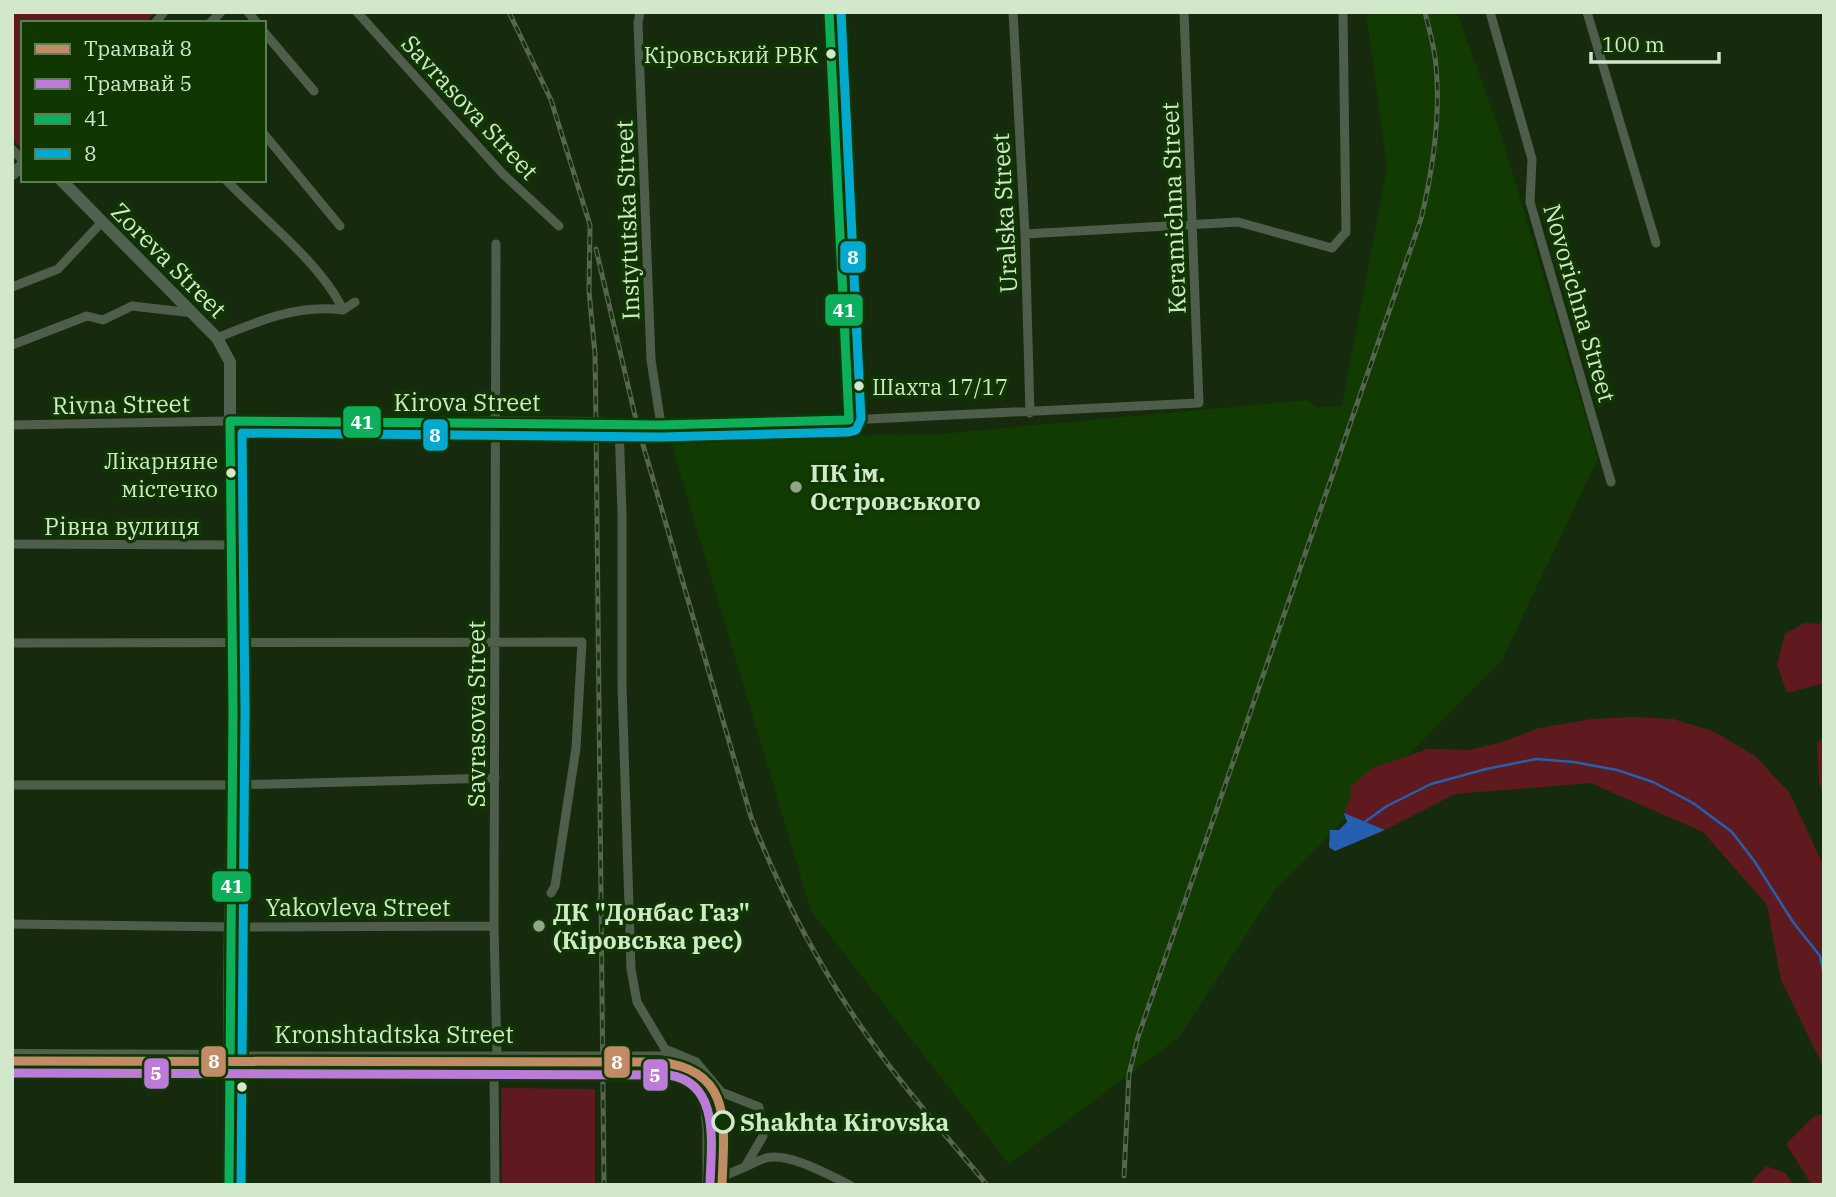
<svg xmlns="http://www.w3.org/2000/svg" width="1836" height="1197" font-family="'IBM Plex Serif',serif">
<style>
.built{fill:#123b02}
.green{fill:#5f1a1f}
.water{fill:#255fb0}
.lines{fill:none;stroke-linecap:round;stroke-linejoin:round}
.stream{stroke:#255fb0;stroke-width:2.5}
.street{stroke:#4f5e4b;stroke-width:9}
.secondary{stroke:#4f614f;stroke-width:12}
.rail-casing{stroke:#576452;stroke-width:5}
.rail{stroke:#103702;stroke-width:2.5;stroke-dasharray:8;stroke-linecap:butt}
.bus-1-casing{stroke:#103702;stroke-width:14}
.bus-2-casing{stroke:#103702;stroke-width:14}
.bus-1{stroke:#0daf5c;stroke-width:9}
.bus-2{stroke:#00a9ce;stroke-width:9}
.tram-1-casing{stroke:#103702;stroke-width:14}
.tram-2-casing{stroke:#103702;stroke-width:14}
.tram-1{stroke:#c18c65;stroke-width:9}
.tram-2{stroke:#bd7bd9;stroke-width:9}
.bus-dot{fill:#d1e8cb;stroke:#103702;stroke-width:2.5}
.poi-dot{fill:#90a689;stroke:#103702;stroke-width:2.5}
.stop-dot{fill:#103702;stroke:#d1e8cb;stroke-width:3.5}
.labels{text-anchor:middle;dominant-baseline:central;stroke-width:7;stroke-linejoin:round;paint-order:stroke}
.bus-label{font-size:22px;fill:#d1e8cb;stroke:#103702;text-anchor:end}
.street-label{font-size:24px;fill:#d1e8cb;stroke:#103702}
.poi-label{font-size:24px;font-weight:bold;fill:#d1e8cb;stroke:#103702;text-anchor:start}
.stop-label{font-size:24px;font-weight:bold;fill:#d1e8cb;stroke:#103702;text-anchor:start}
.line-badge{stroke:#103702;stroke-width:2.5}
.badge-label{font-size:19px;text-anchor:middle;font-weight:bold;fill:#fff}
</style>
<rect width="100%" height="100%" fill="#162b0e"/>
<path class="built" d="M 1366,12 L 1457,12 L 1501,135 L 1598,458 L 1502,660 L 1277,888 L 1178,1038 L 1009,1164 L 811,911 L 670,439 L 941,434 L 1307,400 L 1318,407 L 1342,406 L 1387,167 Z"/>
<path class="green" d="M 12,12 L 155,12 L 145,23 L 23,23 L 23,150 L 12,138 Z
M 1824,613 L 1824,683 L 1787,693 L 1777,665 L 1785,634 L 1804,623 L 1820,624 Z
M 1633,717 L 1673,719 L 1713,731 L 1755,756 L 1789,792 L 1824,866 L 1824,1068 L 1781,980 L 1767,905 L 1703,832 L 1591,783 L 1455,794 L 1385,830 L 1344,813 L 1351,796 L 1350,787 L 1372,768 L 1428,749 L 1469,750 L 1502,742 L 1539,728 L 1592,719 Z
M 1824,738 L 1824,799 L 1819,782 L 1817,742 Z
M 501,1088 L 595,1089 L 595,1185 L 502,1185 Z
M 1824,1113 L 1824,1185 L 1812,1185 L 1786,1144 L 1813,1117 Z
M 1766,1166 L 1786,1173 L 1793,1185 L 1749,1185 Z"/>
<path class="water" d="M 1344,813 L 1385,830 L 1335,851 L 1329,847 L 1330,830 L 1339,830 L 1347,822 Z"/>
<g class="lines">
<path class="stream" d="M 1366,821 L 1387,806 L 1431,784 L 1486,769 L 1536,759 L 1574,762 L 1617,770 L 1653,782 L 1693,803 L 1732,832 L 1755,862 L 1793,922 L 1820,956 L 1824,975"/>
<path class="street" d="M 248,12 L 257,23
M 357,12 L 502,173 L 559,226
M 640,12 L 638,23 L 651,360 L 661,425
M 1013,12 L 1025,234 L 1030,413
M 1490,12 L 1532,159 L 1530,202 L 1611,482
M 1587,12 L 1656,243
M 155,23 L 164,12
M 210,23 L 221,12
M 264,32 L 314,91
M 264,134 L 340,226
M 12,149 L 23,161
M 226,180 C 262,218 322,264 343,310
M 1025,234 L 1238,222 L 1332,248 L 1346,232 L 1343,12
M 12,287 L 58,269 L 101,223
M 217,338 C 258,321 298,304 343,310 L 355,302
M 12,345 L 87,316 L 103,320 L 132,306 L 193,313
M 849,420 L 1199,403 L 1184,12
M 12,425 L 230,421
M 619,426 L 622,513 L 622,685 L 631,969 L 637,1002 L 665,1049 L 696,1062 L 721,1092 L 759,1107 L 763,1136 L 745,1167 L 707,1183
M 12,544 L 232,545
M 12,643 L 582,642 L 576,748 L 555,886 L 551,893
M 12,785 L 231,785 L 495,778
M 12,924 L 231,927 L 494,926
M 228,1056 L 665,1056 L 681,1065 L 704,1100 L 707,1130 L 707,1185
M 745,1167 C 751,1164 759,1160 766,1158 C 789,1152 829,1175 850,1185
M 495,1185 L 494,1070 L 497,1055 L 494,926 L 496,244"/>
<path class="secondary" d="M 12,174 L 23,165
M 61,180 L 217,338 L 230,362 L 230,421
M 12,1055 L 228,1056
M 229,1185 L 229,991 L 233,711 L 230,421 L 596,423 C 618,426 639,424 661,425 L 849,420 L 829,12"/>
<g class="rail-casing">
<path id="rail" d="M 509,12 L 551,100 L 590,225 L 589,291 L 595,354 L 596,423 L 604,1185
M 596,249 L 637,424 L 751,817 C 783,900 826,980 879,1052 C 912,1098 951,1141 987,1185
M 1124,1176 L 1129,1074 L 1138,1037 L 1421,219 C 1433,169 1441,118 1436,66 C 1435,48 1429,30 1425,12"/>
</g>
<use href="#rail" class="rail"/>
<g class="bus-1-casing">
<path id="bus-1" d="M 229,1185 L 233,711 L 230,421 L 661,425 L 849,420 L 829,12"/>
</g>
<g class="bus-2-casing">
<path id="bus-2" d="M 241,1185 L 245,711 L 242,433 L 661,437 L 849,432 L 856,430 L 861,419 L 841,12"/>
</g>
<use href="#bus-1" class="bus-1"/>
<use href="#bus-2" class="bus-2"/>
<g class="tram-1-casing">
<path id="tram-1" d="M 12,1061 L 659,1062 C 734,1070 724,1126 722,1185"/>
</g>
<g class="tram-2-casing">
<path id="tram-2" d="M 12,1073 L 669,1075 C 721,1083 711,1145 710,1185"/>
</g>
<use href="#tram-1" class="tram-1"/>
<use href="#tram-2" class="tram-2"/>
</g>
<g class="bus-dot">
<circle cx="831" cy="54" r="6"/>
<circle cx="859" cy="386" r="6"/>
<circle cx="231" cy="473" r="6"/>
<circle cx="242" cy="1087" r="6"/>
</g>
<g class="poi-dot">
<circle cx="796" cy="487" r="7"/>
<circle cx="539" cy="926" r="7"/>
</g>
<circle class="stop-dot" cx="723" cy="1122" r="10"/>
<g class="labels">
<g class="bus-label">
<text x="818" y="54">Кіровський РВК</text>
<text x="872" y="386" text-anchor="start">Шахта 17/17</text>
<text x="218" y="460">Лікарняне<tspan x="218" dy="28">містечко</tspan></text>
</g>
<g class="street-label">
<text transform="translate(470 107) rotate(47)">Savrasova Street</text>
<text transform="translate(1173 208) rotate(-92)">Keramichna Street</text>
<text transform="translate(1004 213) rotate(-93)">Uralska Street</text>
<text transform="translate(627 220) rotate(-92)">Instytutska Street</text>
<text transform="translate(169 260) rotate(45)">Zoreva Street</text>
<text transform="translate(1580 303) rotate(74)">Novorichna Street</text>
<text x="467" y="402">Kirova Street</text>
<text transform="translate(121 404) rotate(-1)">Rivna Street</text>
<text x="122" y="526">Рівна вулиця</text>
<text transform="translate(476 714) rotate(-90)">Savrasova Street</text>
<text x="358" y="907">Yakovleva Street</text>
<text x="394" y="1034">Kronshtadtska Street</text>
</g>
<g class="poi-label">
<text x="810" y="473">ПК ім.<tspan x="810" dy="28">Островського</tspan></text>
<text x="553" y="912">ДК "Донбас Газ"<tspan x="553" dy="28">(Кіровська рес)</tspan></text>
</g>
<g class="stop-label">
<text x="740" y="1122">Shakhta Kirovska</text>
</g>
</g>
<g class="line-badge">
<rect x="839" y="240" width="28" height="34" rx="7" fill="#00a9ce"/>
<rect x="824" y="293" width="40" height="34" rx="7" fill="#0daf5c"/>
<rect x="342" y="405" width="40" height="34" rx="7" fill="#0daf5c"/>
<rect x="422" y="418" width="27" height="34" rx="7" fill="#00a9ce"/>
<rect x="211" y="870" width="41" height="33" rx="7" fill="#0daf5c"/>
<rect x="200" y="1045" width="27" height="33" rx="7" fill="#c18c65"/>
<rect x="603" y="1045" width="28" height="34" rx="7" fill="#c18c65"/>
<rect x="143" y="1057" width="27" height="33" rx="7" fill="#bd7bd9"/>
<rect x="642" y="1058" width="27" height="34" rx="7" fill="#bd7bd9"/>
</g>
<g class="badge-label">
<text x="853" y="264">8</text>
<text x="844" y="317">41</text>
<text x="362" y="429">41</text>
<text x="435" y="442">8</text>
<text x="232" y="893">41</text>
<text x="214" y="1068">8</text>
<text x="617" y="1069">8</text>
<text x="156" y="1080">5</text>
<text x="655" y="1082">5</text>
</g>
<rect width="1836" height="1197" fill="none" stroke="#d1e8cb" stroke-width="28"/>
<rect x="21" y="21" width="245" height="161" fill="#103702" stroke="#5d7e52" stroke-width="2"/>
<rect x="35" y="44" width="35" height="10" fill="#c18c65" stroke="#5d7e52" stroke-width="2"/>
<text x="84" y="56" font-size="21" fill="#d1e8cb">Трамвай 8</text>
<rect x="35" y="79" width="35" height="10" fill="#bd7bd9" stroke="#5d7e52" stroke-width="2"/>
<text x="84" y="91" font-size="21" fill="#d1e8cb">Трамвай 5</text>
<rect x="35" y="114" width="35" height="10" fill="#0daf5c" stroke="#5d7e52" stroke-width="2"/>
<text x="84" y="126" font-size="21" fill="#d1e8cb">41</text>
<rect x="35" y="149" width="35" height="10" fill="#00a9ce" stroke="#5d7e52" stroke-width="2"/>
<text x="84" y="161" font-size="21" fill="#d1e8cb">8</text>
<path d="M1591 52v10h128v-10" fill="none" stroke="#d1e8cb" stroke-width="3.5"/>
<text x="1602" y="52" font-size="21" fill="#d1e8cb" stroke="#103702" stroke-width="5" paint-order="stroke">100 m</text>
</svg>
